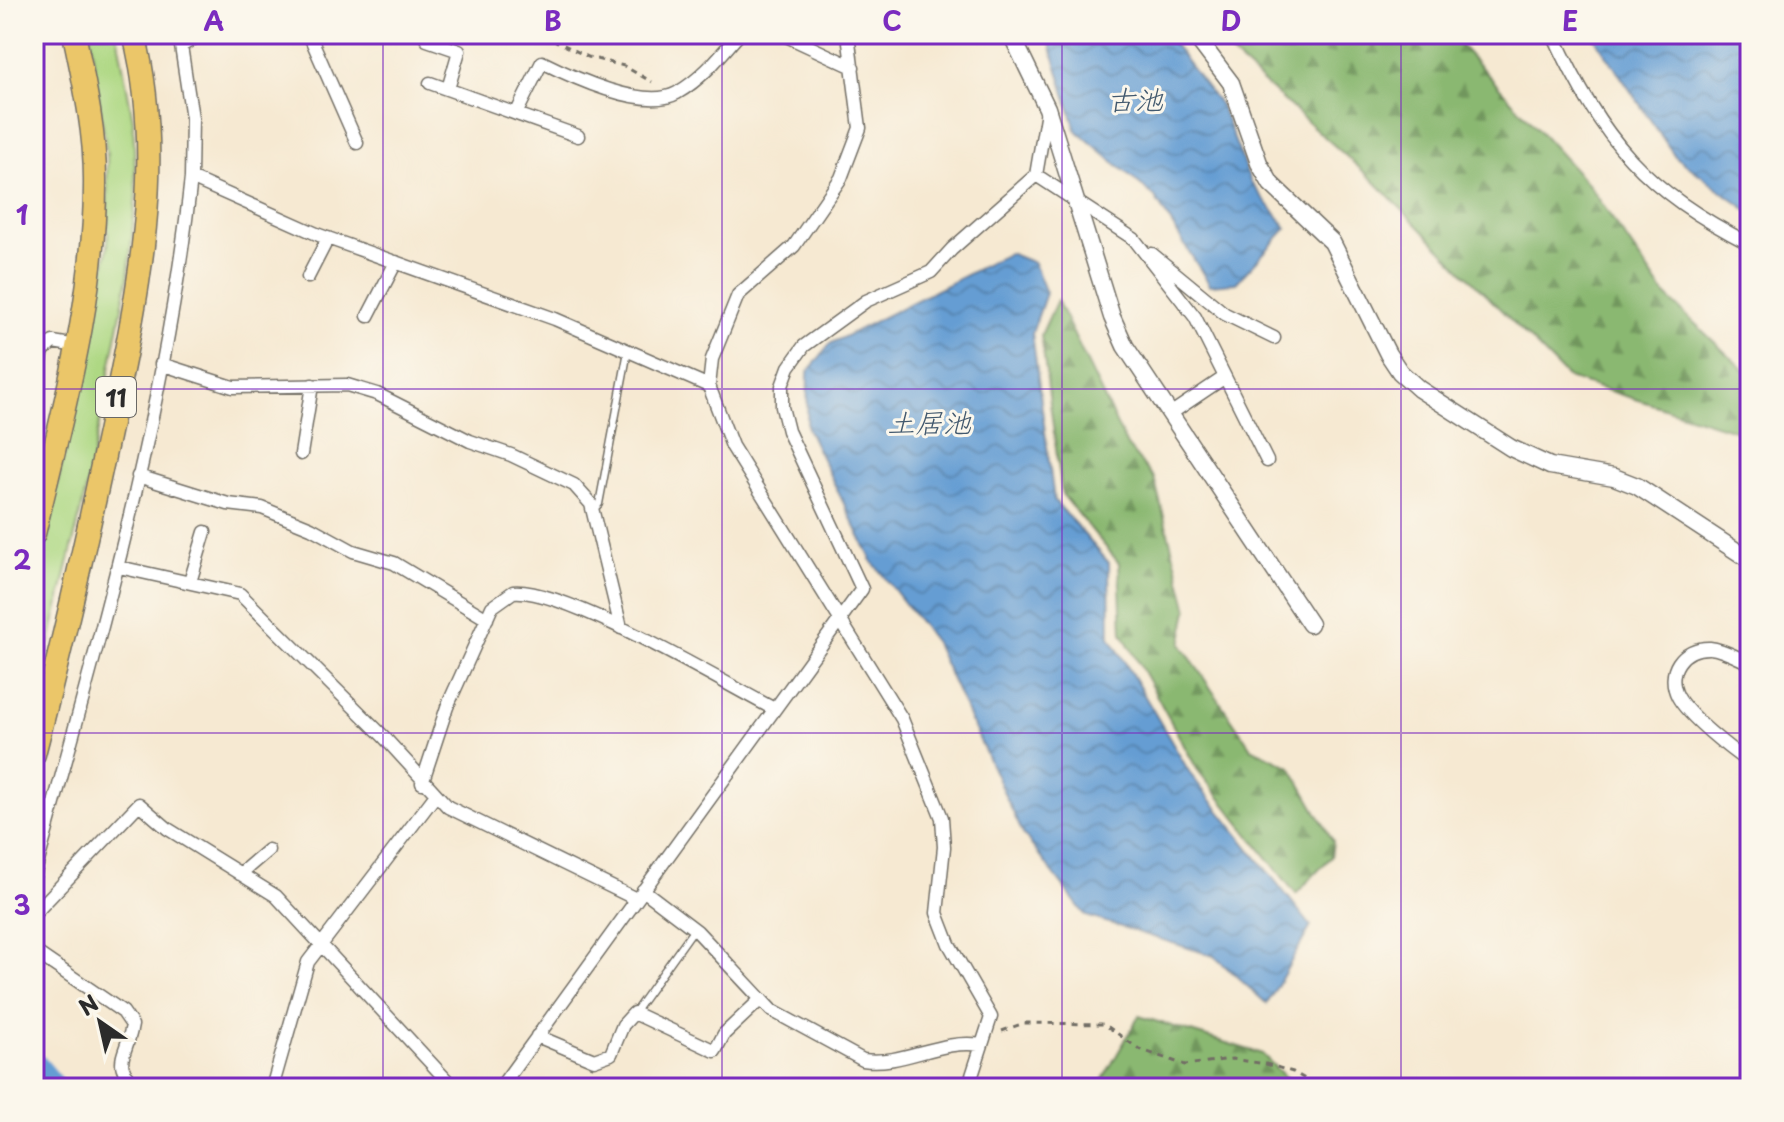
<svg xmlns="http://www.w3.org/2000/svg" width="1784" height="1122" font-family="'Playpen Sans','Klee One',sans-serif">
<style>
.green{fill:#aed883;stroke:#6c8257;stroke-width:2}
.forest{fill:url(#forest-firs);stroke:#5a724e;stroke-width:2}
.water{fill:url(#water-waves);stroke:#48647f;stroke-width:2}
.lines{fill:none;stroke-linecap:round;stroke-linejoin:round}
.river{stroke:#659dd3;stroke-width:30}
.service-casing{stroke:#726e65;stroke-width:9}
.minor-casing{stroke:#726e65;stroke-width:15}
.tertiary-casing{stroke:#726e65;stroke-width:19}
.trunk-casing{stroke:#726e65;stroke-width:25}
.path{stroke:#726e65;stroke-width:3;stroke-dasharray:6 6;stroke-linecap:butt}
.service{stroke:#fff;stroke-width:6}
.minor{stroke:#fff;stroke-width:12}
.tertiary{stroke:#fff;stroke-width:16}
.trunk{stroke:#ebc669;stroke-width:22}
.grid{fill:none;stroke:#7b2cbf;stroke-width:2;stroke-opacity:0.55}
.labels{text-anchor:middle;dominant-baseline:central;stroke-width:6;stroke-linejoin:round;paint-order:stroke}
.shield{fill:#fbf7ec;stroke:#696865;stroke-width:2}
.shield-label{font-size:24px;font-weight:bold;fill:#2b2b2b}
.water-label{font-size:28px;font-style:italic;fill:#42596e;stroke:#fbf7ec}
.neatline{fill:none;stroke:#7b2cbf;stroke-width:3}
.grid-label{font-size:26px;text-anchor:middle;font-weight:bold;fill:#7b2cbf}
</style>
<defs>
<pattern id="forest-firs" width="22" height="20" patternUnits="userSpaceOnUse" patternTransform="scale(2)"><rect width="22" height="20" fill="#8ab871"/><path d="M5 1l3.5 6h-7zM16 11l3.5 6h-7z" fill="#71965d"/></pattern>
<pattern id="water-waves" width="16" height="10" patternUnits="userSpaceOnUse" patternTransform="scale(2)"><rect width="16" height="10" fill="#659dd3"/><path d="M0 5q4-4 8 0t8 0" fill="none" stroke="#5380ab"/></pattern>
</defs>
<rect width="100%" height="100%" fill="#fbf7ec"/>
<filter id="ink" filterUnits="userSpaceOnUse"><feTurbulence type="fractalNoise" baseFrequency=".0125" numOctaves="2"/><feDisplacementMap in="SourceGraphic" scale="16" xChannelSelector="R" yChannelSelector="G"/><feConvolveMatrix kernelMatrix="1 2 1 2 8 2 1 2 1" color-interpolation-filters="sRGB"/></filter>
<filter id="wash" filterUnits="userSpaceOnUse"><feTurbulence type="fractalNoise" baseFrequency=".006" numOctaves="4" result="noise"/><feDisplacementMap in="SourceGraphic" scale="32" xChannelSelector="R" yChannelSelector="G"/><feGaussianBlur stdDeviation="1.8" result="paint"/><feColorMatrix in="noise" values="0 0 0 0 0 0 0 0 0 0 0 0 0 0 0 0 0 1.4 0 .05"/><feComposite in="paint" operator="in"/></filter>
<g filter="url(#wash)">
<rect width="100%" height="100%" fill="#f6e9d2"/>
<path class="green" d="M 90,34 L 117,34 L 133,120 L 136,195 L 128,277 L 89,476 L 34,708 L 34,582 L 93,334 L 108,246 L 107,155 Z"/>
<path class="forest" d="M 1209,34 L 1447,34 L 1455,39 L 1589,185 L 1664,294 L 1750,376 L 1750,435 L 1568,378 L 1373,180 Z
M 1057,300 L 1127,446 L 1154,478 L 1188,610 L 1181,644 L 1251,748 L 1291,767 L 1333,841 L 1331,857 L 1296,894 L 1197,769 L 1122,633 L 1119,563 L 1062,494 L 1041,335 Z
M 1139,1016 L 1262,1054 L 1296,1088 L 1098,1088 Z"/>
<path class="water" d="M 1053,34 L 1166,34 L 1222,108 L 1251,183 L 1287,228 L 1236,283 L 1210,285 L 1154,196 L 1076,130 L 1048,37 Z
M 1592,34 L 1738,34 L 1742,62 L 1750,75 L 1750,212 L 1675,156 Z
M 1009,253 L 1034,263 L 1046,293 L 1032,333 L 1054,500 L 1109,563 L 1110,637 L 1191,775 L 1311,926 L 1267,1004 L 1214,956 L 1086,916 L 1023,834 L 934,641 L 872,561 L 807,428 L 808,372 L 830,344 Z"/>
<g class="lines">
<path class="river" d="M 34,1068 L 51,1088"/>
</g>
</g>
<g filter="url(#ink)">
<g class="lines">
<g class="service-casing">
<path id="service" d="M 593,510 L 599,504 L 628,351
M 634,1013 L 694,929"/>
</g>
<g class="minor-casing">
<path id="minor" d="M 309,34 L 357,143
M 782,34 L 853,67
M 848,34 L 860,128 L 841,178 L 794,246 L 738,295 L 712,359 L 709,386 L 732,446 L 902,719 L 942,818 L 944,847 L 937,913 L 949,944 L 991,1017 L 968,1088
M 1553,34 C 1603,142 1645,190 1750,244
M 427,40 L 459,51 L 448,89
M 430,83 L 578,136
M 516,114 L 542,62 C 572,77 645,111 677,93 C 702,79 721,55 739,34
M 1036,175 L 1047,111
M 191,178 L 192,118 L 181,46 L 201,34
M 1152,254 L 1225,314 L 1274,338
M 308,277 L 328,238
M 368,316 L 396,262
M 161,364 L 233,387 L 347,385 L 377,394 L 470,441 L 511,455 L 574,485 L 591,504 L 621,628
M 34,392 L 43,351 L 53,342 L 77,346
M 1170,414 L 1225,377
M 301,454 L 312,385
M 138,476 L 228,504 L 262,508 L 311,528 L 353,551 L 394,563 L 487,619
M 119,567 L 240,594 L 383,736 L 448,807 L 636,899
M 190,582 L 205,532
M 1750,663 C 1738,658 1723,649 1710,648 C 1682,647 1665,672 1678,697 C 1689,717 1731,750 1750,763
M 422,783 L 447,707 L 492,607 L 513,592 C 564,587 722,682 774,709
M 240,874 L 268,850
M 34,876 C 97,646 165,416 191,178 L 319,235 L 555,319 L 709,386
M 643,890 L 697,931 L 771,1010 L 863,1060 C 903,1066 941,1038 981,1045
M 34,914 L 139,804 L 168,829 L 276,896 L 454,1088
M 34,951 L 123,1012 L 132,1025 C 127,1056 108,1065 141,1088
M 537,1036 L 594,1060 L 611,1054 L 623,1025 L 634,1013 L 715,1051 L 724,1034 L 761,999
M 272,1088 L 308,962 L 435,796
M 500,1088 L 862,589 L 788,431 L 782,407 L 782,386 L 789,367 L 804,346 L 866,301 L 931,272 L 952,249 L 1036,175 L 1134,239 L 1195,317 L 1267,461"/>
</g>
<g class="tertiary-casing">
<path id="tertiary" d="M 1011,34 L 1047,108 L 1112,317 L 1125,346 L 1310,624
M 1194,34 L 1231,83 L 1259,163 L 1271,184 L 1332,242 L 1388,354 L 1400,372 L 1419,389 L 1511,448 L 1550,466 L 1614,477 L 1637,486 L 1750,560"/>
</g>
<g class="trunk-casing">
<path id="trunk" d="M 34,534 C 61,418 96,299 95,179 C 95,130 84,82 74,34
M 34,754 C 61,651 85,546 107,442 C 135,309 168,169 134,34"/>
</g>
<path class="path" d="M 542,34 L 588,57 L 624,66 L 652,82
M 1002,1031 L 1024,1023 L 1104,1024 L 1139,1049 L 1185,1065 L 1232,1059 L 1266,1064 L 1293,1072 L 1320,1088"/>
<use href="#service" class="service"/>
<use href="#minor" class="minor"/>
<use href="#tertiary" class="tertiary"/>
<use href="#trunk" class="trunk"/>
</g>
</g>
<path class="grid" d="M 383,34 L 383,1088M 722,34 L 722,1088M 1062,34 L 1062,1088M 1401,34 L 1401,1088M 34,389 L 1750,389M 34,733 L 1750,733"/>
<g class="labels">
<rect class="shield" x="96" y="377" width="40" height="40" rx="6"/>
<g class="shield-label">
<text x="116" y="397">11</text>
</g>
<g class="water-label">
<text x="1135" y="98">古池</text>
<text x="929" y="421">土居池</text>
</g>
</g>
<rect width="1784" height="1122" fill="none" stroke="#fbf7ec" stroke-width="88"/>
<g transform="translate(100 1022) rotate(326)" stroke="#fbf7ec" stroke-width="6" paint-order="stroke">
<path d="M0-6L14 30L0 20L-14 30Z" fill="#2b2b2b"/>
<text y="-12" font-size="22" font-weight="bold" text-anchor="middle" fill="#2b2b2b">N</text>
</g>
<rect x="44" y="44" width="1696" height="1034" class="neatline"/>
<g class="grid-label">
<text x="214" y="31">A</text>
<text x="553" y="31">B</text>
<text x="892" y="31">C</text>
<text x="1231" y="31">D</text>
<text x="1570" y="31">E</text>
<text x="22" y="225">1</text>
<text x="22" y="570">2</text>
<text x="22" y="915">3</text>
</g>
</svg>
